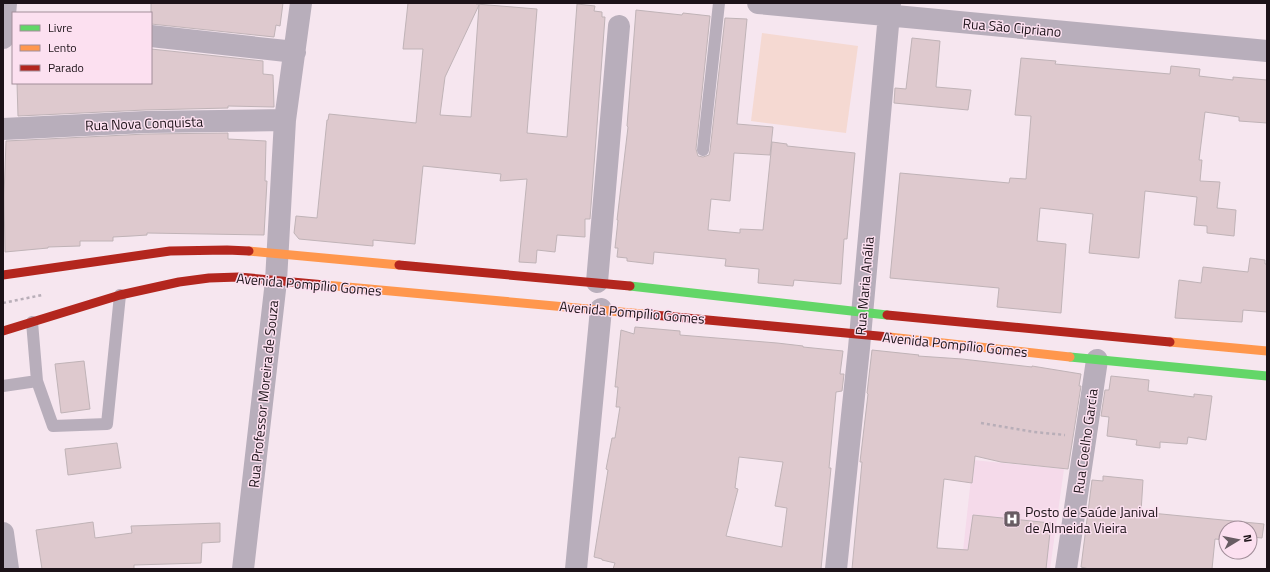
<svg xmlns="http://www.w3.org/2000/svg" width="1270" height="572" font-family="'Titillium Web',sans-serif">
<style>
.built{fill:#f5daea}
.green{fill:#f5d9d2}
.building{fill:#dec9ce;stroke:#c0b3b7;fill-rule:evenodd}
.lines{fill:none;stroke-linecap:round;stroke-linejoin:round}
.path{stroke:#b8aeb8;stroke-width:2.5;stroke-dasharray:3 3;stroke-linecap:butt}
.lane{stroke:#b8aebb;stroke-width:12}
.street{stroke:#b8aebb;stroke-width:22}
.fast{stroke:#63d668;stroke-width:9}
.slow{stroke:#ff974d;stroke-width:9}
.jam{stroke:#b3261e;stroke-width:9}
.labels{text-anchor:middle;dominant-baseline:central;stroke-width:3;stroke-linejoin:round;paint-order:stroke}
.street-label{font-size:14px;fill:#1c1218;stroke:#fce0f0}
.poi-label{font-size:14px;fill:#1c1218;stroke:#fce0f0;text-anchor:start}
</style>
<rect width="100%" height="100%" fill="#f6e6ef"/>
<path class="built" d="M 973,460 L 1064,469 L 1050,569 L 961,569 Z"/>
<path class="green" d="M 762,33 L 858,46 L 846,133 L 751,121 Z"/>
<path class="building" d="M 151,3 L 283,3 L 280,26 L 276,25 L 274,37 L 151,24 Z
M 408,3 L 476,3 L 476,4 L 537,9 L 527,133 L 567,137 L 577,4 L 595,6 L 594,11 L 602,12 L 602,17 L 605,17 L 596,139 L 590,219 L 585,219 L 585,237 L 557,235 L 555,252 L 537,250 L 536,263 L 519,262 L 527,179 L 500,181 L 501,174 L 423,166 L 415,244 L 373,240 L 373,246 L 299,239 L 294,233 L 296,216 L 317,218 L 327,120 L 328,120 L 329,114 L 416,123 L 423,49 L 403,49 ZM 479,5 L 471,117 L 440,115 L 445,77 Z
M 636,10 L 682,15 L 683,13 L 710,16 L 696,149 L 698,156 L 703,157 L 709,155 L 710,151 L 725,18 L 747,19 L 737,124 L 773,127 L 770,155 L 734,153 L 730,201 L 711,199 L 708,230 L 740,233 L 740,229 L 763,230 L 772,142 L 787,144 L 787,146 L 855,153 L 847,239 L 844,239 L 841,284 L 794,280 L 793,286 L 758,283 L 759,269 L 725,266 L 726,259 L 654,252 L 653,264 L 627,261 L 627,258 L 617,257 L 618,248 L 615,248 L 618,220 L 617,220 L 628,127 L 627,126 Z
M 912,38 L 940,41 L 936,87 L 971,90 L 968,110 L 894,103 L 895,88 L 906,89 Z
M 151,49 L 263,61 L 263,74 L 273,75 L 274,107 L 228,106 L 228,108 L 145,110 L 18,116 L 17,83 L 151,83 Z
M 1021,58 L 1056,61 L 1055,64 L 1170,74 L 1171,66 L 1200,69 L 1199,76 L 1233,80 L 1233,77 L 1267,80 L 1267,123 L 1239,121 L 1239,117 L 1205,112 L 1199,160 L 1202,160 L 1200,181 L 1220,182 L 1217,208 L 1236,210 L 1234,236 L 1207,233 L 1207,226 L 1194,225 L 1197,197 L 1145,191 L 1139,258 L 1089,253 L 1093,214 L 1040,208 L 1037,241 L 1066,244 L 1061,313 L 997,307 L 999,288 L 890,278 L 900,173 L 1009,183 L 1010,178 L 1026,179 L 1031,116 L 1015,115 Z
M 228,133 L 228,139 L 266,141 L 265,181 L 267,181 L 264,235 L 147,233 L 147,235 L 132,236 L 113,237 L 113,241 L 80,241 L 80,246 L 48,247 L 48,248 L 5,252 L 4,196 L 6,141 L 146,134 Z
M 1250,258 L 1265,260 L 1265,264 L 1267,264 L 1267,312 L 1243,310 L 1242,322 L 1175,318 L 1179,280 L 1201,283 L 1203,267 L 1248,272 Z
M 635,327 L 680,331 L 680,335 L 777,343 L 803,346 L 803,347 L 843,351 L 840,374 L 844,374 L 842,391 L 836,392 L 829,468 L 831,468 L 821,569 L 613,569 L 615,563 L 602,560 L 602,559 L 594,557 L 608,470 L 606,469 L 612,438 L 615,438 L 620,407 L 616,407 L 618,387 L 615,387 L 621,330 L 634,334 ZM 739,457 L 783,462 L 775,506 L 787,508 L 782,547 L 726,536 L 738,489 L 735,488 Z
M 872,350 L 919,355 L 918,356 L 962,359 L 1032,367 L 1032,366 L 1081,374 L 1079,386 L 1081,386 L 1068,469 L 1001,462 L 975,456 L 972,483 L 944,479 L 937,548 L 968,550 L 973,515 L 1051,523 L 1046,569 L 852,569 L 862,462 L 860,462 L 868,394 L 867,393 Z
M 84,361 L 90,409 L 61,413 L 55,364 Z
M 1111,376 L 1149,380 L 1148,391 L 1194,397 L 1194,394 L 1212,396 L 1206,440 L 1188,437 L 1187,444 L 1160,442 L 1160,448 L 1136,445 L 1137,440 L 1107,436 L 1109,417 L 1101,416 L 1105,390 L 1109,390 Z
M 117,443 L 121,468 L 68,475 L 65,449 Z
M 1103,476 L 1143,480 L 1141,512 L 1264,524 L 1262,538 L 1250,537 L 1250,528 L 1226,528 L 1226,540 L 1215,539 L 1212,569 L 1089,569 L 1081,567 L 1092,480 L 1103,481 Z
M 93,522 L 95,538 L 132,533 L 131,526 L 220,523 L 220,542 L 202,543 L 201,563 L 134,565 L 134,569 L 42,569 L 36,530 Z"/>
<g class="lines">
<path class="path" d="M 3,303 L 42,295
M 981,423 L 1034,432 L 1065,435"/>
<path class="lane" d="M 703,150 L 719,3
M 32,322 L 37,381 L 53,426 L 107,424 L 120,295
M 3,386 L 37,381"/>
<path class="street" d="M 758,3 L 1267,51
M 151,36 L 295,52
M 3,38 L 6,3
M 3,129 L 146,122 L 285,120
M 597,282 L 619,26
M 3,533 L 8,569
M 243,569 L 276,281 L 285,120 L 301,3
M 576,569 L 601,309
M 836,569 L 859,348 L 890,3
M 1066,569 L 1097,360"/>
<path class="fast" d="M 630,286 L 887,315
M 1070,357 L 1267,376"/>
<path class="slow" d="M 249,251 L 399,265
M 325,285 L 654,315
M 889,337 L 1070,357
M 1170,342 L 1267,351"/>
<path class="jam" d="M 399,265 L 630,286
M 3,275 L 170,251 L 227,250 L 249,251
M 654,315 L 889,337
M 887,315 L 1170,342
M 3,331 L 120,295 L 179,282 L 209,278 L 239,277 L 325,285"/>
</g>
<defs>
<g id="hospital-square" transform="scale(0.9)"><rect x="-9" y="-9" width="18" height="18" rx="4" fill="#685c63" stroke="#fce0f0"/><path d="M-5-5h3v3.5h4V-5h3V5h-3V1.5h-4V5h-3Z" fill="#fff"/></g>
</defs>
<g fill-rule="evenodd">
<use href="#hospital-square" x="1012" y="519"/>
</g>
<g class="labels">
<g class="street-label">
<text transform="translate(1012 27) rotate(5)">Rua São Cipriano</text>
<text transform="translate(144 123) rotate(-2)">Rua Nova Conquista</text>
<text transform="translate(309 284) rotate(5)">Avenida Pompílio Gomes</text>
<text transform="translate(864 286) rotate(-85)">Rua Maria Anália</text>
<text transform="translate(632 312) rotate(5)">Avenida Pompílio Gomes</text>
<text transform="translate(955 344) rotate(6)">Avenida Pompílio Gomes</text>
<text transform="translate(263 394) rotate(-84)">Rua Professor Moreira de Souza</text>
<text transform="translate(1085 441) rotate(-82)">Rua Coelho Garcia</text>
</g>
<g class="poi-label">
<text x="1025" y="511">Posto de Saúde Janival<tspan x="1025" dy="16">de Almeida Vieira</tspan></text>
</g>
</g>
<rect width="1270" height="572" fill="none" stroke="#1c1218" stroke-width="8"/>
<rect x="12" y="12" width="140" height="72" fill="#fce0f0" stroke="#a28e9a"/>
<rect x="20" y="25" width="20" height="6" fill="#63d668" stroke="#a28e9a"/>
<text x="48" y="32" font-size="12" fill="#1c1218">Livre</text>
<rect x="20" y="45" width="20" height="6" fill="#ff974d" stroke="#a28e9a"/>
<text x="48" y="52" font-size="12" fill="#1c1218">Lento</text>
<rect x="20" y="65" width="20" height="6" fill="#b3261e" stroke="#a28e9a"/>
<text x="48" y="72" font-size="12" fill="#1c1218">Parado</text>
<g transform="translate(1238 540) rotate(80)"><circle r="19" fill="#fce0f0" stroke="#a28e9a"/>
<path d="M0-3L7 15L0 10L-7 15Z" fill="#685c63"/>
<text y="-6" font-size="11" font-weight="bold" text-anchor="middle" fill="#1c1218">N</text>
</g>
</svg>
